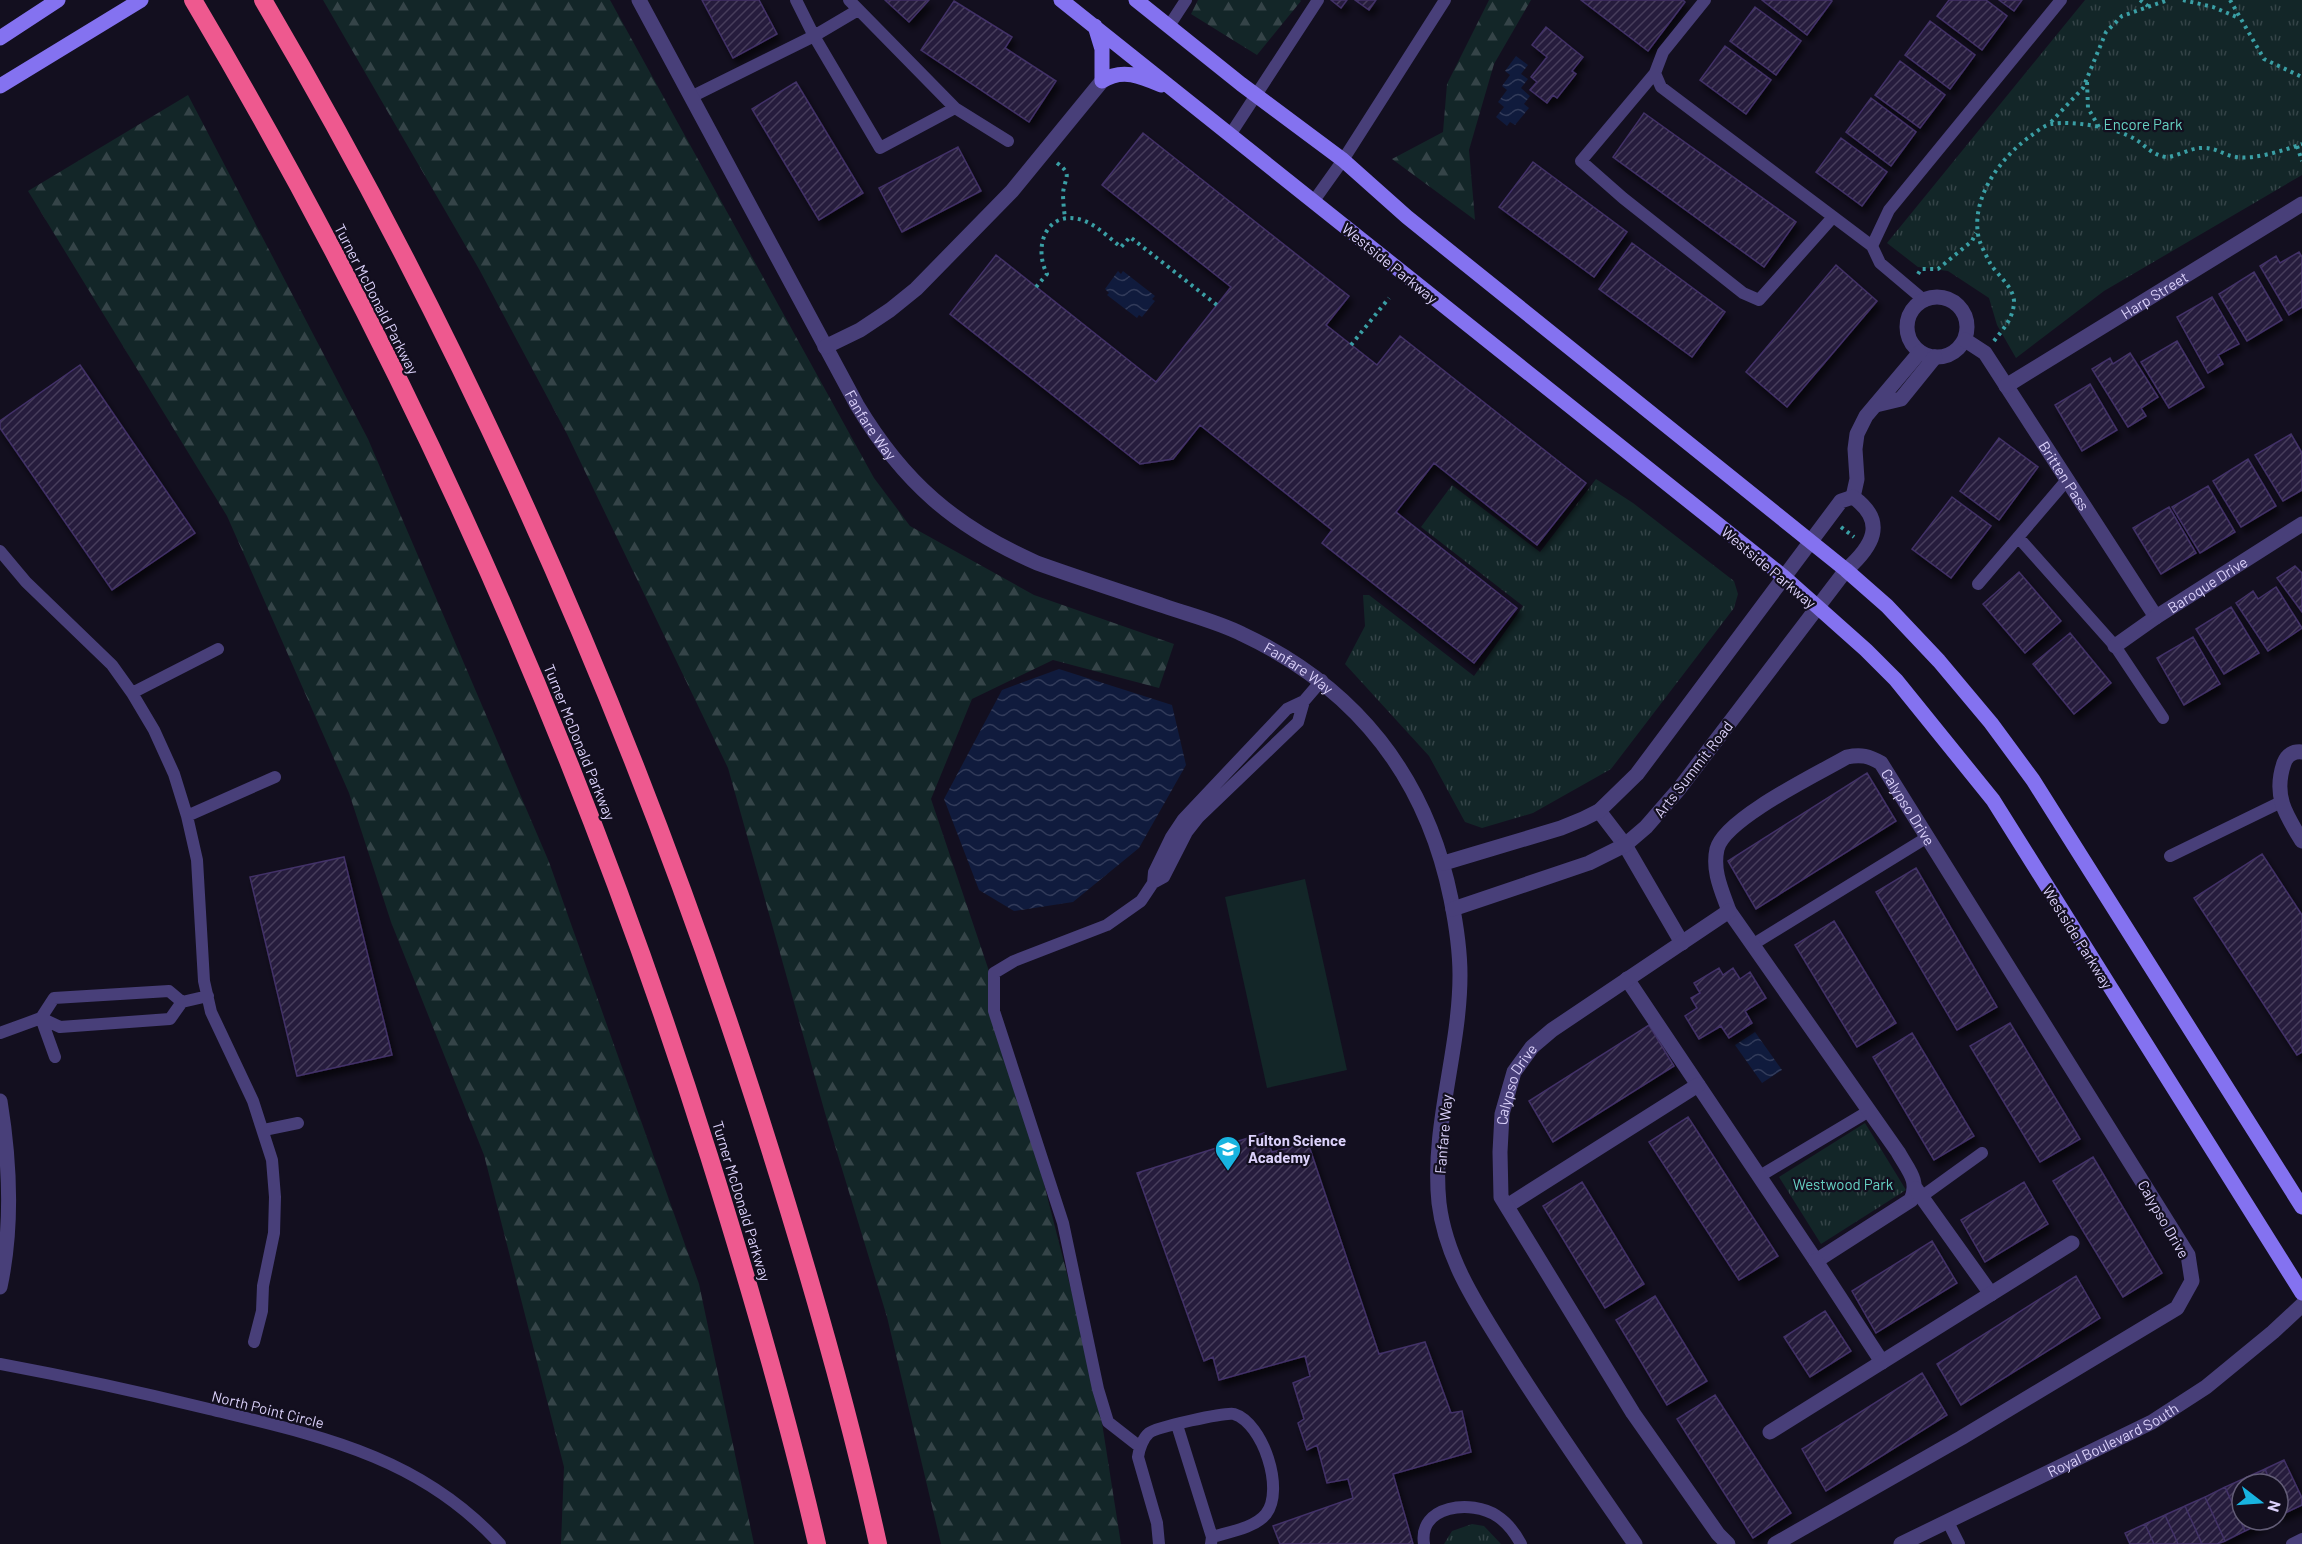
<svg xmlns="http://www.w3.org/2000/svg" width="2302" height="1544" font-family="Barlow,sans-serif">
<style>
.grass{fill:url(#grass-tufts)}
.forest{fill:url(#forest-firs)}
.pitch{fill:#132628}
.water{fill:url(#water-waves)}
.building{fill:url(#building-hatch);stroke:#423167;stroke-width:1.5;filter:url(#shadow)}
.lines{fill:none;stroke-linecap:round;stroke-linejoin:round}
.path{stroke:#3a9fa5;stroke-width:4;stroke-dasharray:3 4.5;stroke-linecap:butt}
.service{stroke:#483f79;stroke-width:12}
.minor{stroke:#483f79;stroke-width:15}
.tertiary{stroke:#483f79;stroke-width:15}
.secondary{stroke:#8472f0;stroke-width:15}
.motorway{stroke:#ee598f;stroke-width:18}
.labels{text-anchor:middle;dominant-baseline:central;stroke-width:4.5;stroke-linejoin:round;paint-order:stroke}
.park-label{font-size:15px;fill:#66d2c4;stroke:#130f1f}
.street-label{font-size:15px;fill:#dbd1fa;stroke:#130f1f}
.poi-label{font-size:15px;font-weight:bold;fill:#dbd1fa;stroke:#130f1f;text-anchor:start}
</style>
<defs>
<pattern id="grass-tufts" width="24" height="20" patternUnits="userSpaceOnUse" patternTransform="scale(1.5)"><rect width="24" height="20" fill="#132628"/><path d="M3 7l-1-3M5 7V3M7 7l1-3M15 17l-1-3M17 17v-4M19 17l1-3" fill="none" stroke="#354448"/></pattern>
<pattern id="forest-firs" width="22" height="20" patternUnits="userSpaceOnUse" patternTransform="scale(1.5)"><rect width="22" height="20" fill="#132628"/><path d="M5 1l3.5 6h-7zM16 11l3.5 6h-7z" fill="#354448"/></pattern>
<pattern id="water-waves" width="16" height="10" patternUnits="userSpaceOnUse" patternTransform="scale(1.5)"><rect width="16" height="10" fill="#101b3d"/><path d="M0 5q4-4 8 0t8 0" fill="none" stroke="#323b5a"/></pattern>
<pattern id="building-hatch" width="6" height="6" patternUnits="userSpaceOnUse" patternTransform="scale(1.5)"><rect width="6" height="6" fill="#271d3e"/><path d="M-1 1l2-2M0 6l6-6M5 7l2-2" fill="none" stroke="#463d5b"/></pattern>
<filter id="shadow"><feDropShadow dx="3.5" dy="6" stdDeviation="3" flood-color="#0009"/></filter>
</defs>
<rect width="100%" height="100%" fill="#130f1f"/>
<path class="grass" d="M 2085,0 L 2302,0 L 2302,175 L 2104,291 L 2016,358 L 1997,325 L 1989,298 L 1948,271 L 1918,267 L 1887,243 Z
M 1596,479 L 1633,503 L 1734,581 L 1738,594 L 1734,608 L 1611,769 L 1533,813 L 1482,828 L 1465,822 L 1429,756 L 1345,664 L 1365,626 L 1363,595 L 1369,595 L 1474,676 L 1523,606 L 1421,527 L 1452,485 L 1540,552 Z
M 1865,1123 L 1906,1190 L 1821,1244 L 1779,1177 Z
M 1472,1524 L 1484,1526 L 1501,1544 L 1444,1544 L 1452,1531 Z"/>
<path class="forest" d="M 323,0 L 610,0 L 874,478 L 910,526 L 1034,595 L 1174,644 L 1159,688 L 1053,660 L 972,699 L 931,799 L 991,977 L 1097,1391 L 1121,1544 L 941,1544 L 887,1317 L 825,1113 L 728,768 L 567,434 L 479,269 Z
M 1198,0 L 1300,0 L 1301,1 L 1257,55 L 1191,14 Z
M 1489,0 L 1531,0 L 1494,64 L 1469,150 L 1475,220 L 1392,159 L 1443,132 L 1447,84 Z
M 188,95 L 368,439 L 549,862 L 699,1284 L 754,1544 L 561,1544 L 564,1467 L 484,1155 L 391,922 L 349,793 L 227,516 L 28,191 Z"/>
<path class="pitch" d="M 1305,879 L 1347,1070 L 1267,1088 L 1225,897 Z"/>
<path class="water" d="M 1516,56 L 1528,65 L 1521,74 L 1528,79 L 1521,88 L 1530,96 L 1524,104 L 1529,108 L 1515,125 L 1510,122 L 1507,126 L 1496,117 L 1504,107 L 1498,102 L 1507,90 L 1502,86 L 1510,75 L 1505,71 Z
M 1118,271 L 1121,274 L 1123,271 L 1155,296 L 1152,299 L 1155,301 L 1142,317 L 1139,315 L 1137,318 L 1107,295 L 1109,293 L 1105,289 Z
M 1059,669 L 1172,705 L 1186,765 L 1139,848 L 1073,902 L 1014,911 L 979,890 L 944,799 L 1002,690 Z
M 1755,1032 L 1782,1070 L 1762,1083 L 1735,1045 Z"/>
<path class="building" d="M 702,0 L 759,0 L 777,34 L 733,58 Z
M 885,0 L 929,0 L 909,22 Z
M 1331,0 L 1347,0 L 1341,8 Z
M 1355,0 L 1376,0 L 1369,10 Z
M 1581,0 L 1683,0 L 1685,2 L 1648,51 Z
M 1762,0 L 1830,0 L 1832,1 L 1807,35 Z
M 1949,0 L 1986,0 L 2007,16 L 1982,50 L 1937,16 Z
M 1999,0 L 2022,0 L 2014,11 Z
M 954,1 L 1012,37 L 1005,48 L 1056,81 L 1029,122 L 921,50 Z
M 1755,7 L 1801,41 L 1776,75 L 1730,41 Z
M 1930,21 L 1975,55 L 1950,89 L 1905,55 Z
M 1546,27 L 1583,57 L 1572,71 L 1576,74 L 1557,98 L 1553,95 L 1547,103 L 1530,90 L 1537,82 L 1531,77 L 1547,57 L 1532,45 Z
M 1725,46 L 1771,80 L 1746,114 L 1700,80 Z
M 1900,61 L 1945,95 L 1920,128 L 1875,95 Z
M 796,82 L 863,193 L 819,220 L 752,109 Z
M 1871,98 L 1916,132 L 1891,166 L 1846,132 Z
M 1644,113 L 1796,222 L 1764,267 L 1613,157 Z
M 1143,133 L 1349,296 L 1326,325 L 1377,365 L 1400,336 L 1586,483 L 1537,545 L 1434,463 L 1396,512 L 1517,608 L 1474,663 L 1322,543 L 1332,530 L 1200,425 L 1173,459 L 1140,464 L 950,314 L 996,255 L 1156,382 L 1231,287 L 1102,185 Z
M 1841,138 L 1887,172 L 1862,206 L 1816,172 Z
M 958,147 L 981,191 L 902,232 L 879,188 Z
M 1533,162 L 1627,232 L 1594,277 L 1499,207 Z
M 1632,243 L 1725,312 L 1692,357 L 1599,289 Z
M 2299,252 L 2302,257 L 2302,307 L 2289,315 L 2260,266 L 2276,256 L 2280,263 Z
M 1836,265 L 1877,301 L 1787,407 L 1746,372 Z
M 2254,272 L 2282,320 L 2247,341 L 2219,294 Z
M 2212,297 L 2239,344 L 2218,355 L 2223,364 L 2208,373 L 2177,317 Z
M 2177,341 L 2204,387 L 2169,408 L 2141,362 Z
M 2130,353 L 2158,397 L 2141,408 L 2146,416 L 2128,427 L 2092,369 L 2110,358 L 2113,364 Z
M 80,365 L 195,533 L 112,590 L 0,428 L 0,421 Z
M 2090,384 L 2117,430 L 2082,451 L 2055,405 Z
M 2291,434 L 2302,453 L 2302,490 L 2283,501 L 2255,455 Z
M 1999,438 L 2038,467 L 1999,520 L 1960,491 Z
M 2248,459 L 2276,506 L 2241,527 L 2213,481 Z
M 2208,486 L 2235,532 L 2200,553 L 2172,507 Z
M 1952,497 L 1991,526 L 1951,578 L 1912,549 Z
M 2169,507 L 2196,553 L 2161,574 L 2133,528 Z
M 2295,566 L 2302,573 L 2302,612 L 2277,578 Z
M 2019,572 L 2061,621 L 2025,653 L 1983,604 Z
M 2276,587 L 2302,628 L 2268,651 L 2236,603 L 2253,591 L 2258,599 Z
M 2231,607 L 2259,653 L 2224,674 L 2196,629 Z
M 2070,633 L 2111,683 L 2074,714 L 2033,664 Z
M 2193,637 L 2220,684 L 2184,705 L 2157,658 Z
M 1867,773 L 1896,821 L 1756,909 L 1728,861 Z
M 2262,854 L 2302,915 L 2302,1052 L 2297,1055 L 2194,898 Z
M 344,857 L 392,1055 L 297,1076 L 250,877 Z
M 1916,868 L 1997,1007 L 1957,1030 L 1876,892 Z
M 1834,921 L 1896,1023 L 1857,1047 L 1795,945 Z
M 1719,968 L 1723,975 L 1733,968 L 1740,979 L 1750,972 L 1766,998 L 1745,1011 L 1752,1023 L 1729,1038 L 1721,1026 L 1699,1039 L 1685,1016 L 1697,1008 L 1691,998 L 1700,993 L 1694,983 Z
M 2010,1023 L 2080,1139 L 2040,1162 L 1970,1046 Z
M 1649,1025 L 1674,1066 L 1553,1142 L 1529,1101 Z
M 1912,1033 L 1974,1136 L 1934,1160 L 1873,1057 Z
M 1688,1117 L 1778,1256 L 1739,1280 L 1649,1142 Z
M 1264,1133 L 1272,1152 L 1308,1143 L 1379,1354 L 1425,1342 L 1451,1413 L 1462,1411 L 1471,1452 L 1393,1474 L 1413,1544 L 1280,1544 L 1273,1526 L 1353,1498 L 1348,1479 L 1327,1483 L 1317,1445 L 1307,1450 L 1298,1423 L 1304,1419 L 1293,1383 L 1310,1376 L 1305,1356 L 1219,1380 L 1213,1357 L 1204,1361 L 1137,1173 Z
M 2093,1157 L 2162,1273 L 2123,1297 L 2053,1181 Z
M 1582,1182 L 1644,1284 L 1605,1308 L 1543,1206 Z
M 2024,1182 L 2048,1224 L 1985,1262 L 1961,1220 Z
M 1932,1241 L 1957,1283 L 1876,1333 L 1852,1291 Z
M 2076,1276 L 2100,1318 L 1961,1405 L 1937,1364 Z
M 1655,1296 L 1707,1381 L 1667,1405 L 1616,1320 Z
M 1825,1311 L 1851,1351 L 1810,1377 L 1784,1337 Z
M 1922,1373 L 1947,1415 L 1826,1491 L 1802,1449 Z
M 1715,1395 L 1791,1513 L 1753,1538 L 1677,1419 Z
M 2284,1460 L 2302,1498 L 2302,1505 L 2285,1513 L 2278,1499 L 2278,1484 L 2271,1484 L 2265,1469 Z
M 2265,1469 L 2271,1484 L 2247,1484 L 2245,1478 Z
M 2245,1478 L 2247,1484 L 2242,1484 L 2242,1520 L 2264,1520 L 2264,1522 L 2245,1531 L 2225,1487 Z
M 2225,1487 L 2245,1531 L 2225,1541 L 2205,1497 Z
M 2205,1497 L 2225,1541 L 2217,1544 L 2202,1544 L 2185,1506 Z
M 2278,1499 L 2285,1513 L 2278,1516 Z
M 2185,1506 L 2202,1544 L 2178,1544 L 2165,1515 Z
M 2165,1515 L 2178,1544 L 2154,1544 L 2145,1524 Z
M 2145,1524 L 2154,1544 L 2130,1544 L 2125,1533 Z"/>
<g class="lines">
<path class="path" d="M 2140,0 L 2148,6
M 2183,0 L 2213,7 L 2239,18
M 2230,0 L 2264,59 L 2302,77
M 2087,82 L 2088,108 L 2099,127
M 2051,122 L 2083,88 L 2106,32 L 2122,16 L 2168,0
M 2297,146 L 2302,161
M 1057,163 C 1073,175 1065,176 1063,193 C 1063,201 1064,210 1065,218
M 1918,274 L 1921,269 L 1938,269 L 1972,241 L 1976,233
M 1036,287 L 1047,274 C 1033,247 1046,209 1082,220 C 1097,225 1109,238 1121,247 L 1130,237 L 1217,305
M 1994,341 C 2004,328 2014,317 2014,301 C 2013,286 1997,275 1990,263 C 1986,255 1979,243 1978,234 C 1972,195 2002,156 2032,135 C 2037,131 2045,125 2051,124 C 2073,120 2116,128 2135,139 C 2146,146 2152,155 2166,157 C 2177,157 2190,148 2201,148 C 2216,147 2223,155 2236,157 C 2254,160 2285,150 2302,144
M 1351,345 L 1389,298
M 1841,527 L 1854,537"/>
<path class="service" d="M 796,0 L 814,36 L 880,148 L 955,108 L 1008,141
M 849,0 L 955,108
M 1705,0 L 1663,52 L 1655,73 L 1661,87 L 1872,246 L 1880,263 L 1925,301
M 1169,26 L 1186,0
M 1655,73 L 1581,161 L 1623,198 L 1743,293 L 1759,300 L 1833,217
M 691,97 L 814,36 L 858,10
M 1230,135 L 1318,0
M 1313,202 L 1343,160 L 1445,0
M 1872,246 L 1889,210 L 2061,0
M 2018,537 L 2115,646 L 2163,718
M 0,551 L 26,582 L 112,665 L 132,693 L 154,730 L 174,774 L 187,816 L 197,860 L 204,981 L 211,1012 L 253,1101 L 272,1160 L 275,1197 L 274,1233 L 263,1286 L 262,1311 L 254,1342
M 1978,584 L 2066,481
M 132,693 L 218,649
M 187,816 L 275,777
M 2170,856 L 2281,802
M 1153,883 L 1164,877 L 1187,832 L 1198,818 L 1298,722 L 1304,701
M 1752,945 L 1926,838
M 41,1018 L 60,1027 L 170,1019 L 182,1002
M 41,1018 L 55,1057
M 0,1033 L 41,1018 L 54,998 L 169,991 L 182,1002 L 208,996
M 264,1130 L 298,1123
M 1760,1176 L 1869,1111
M 1921,1197 L 1982,1153
M 0,1364 C 70,1377 139,1392 209,1409 C 320,1436 420,1456 500,1544
M 1177,1425 L 1212,1537 L 1211,1544
M 1140,1447 L 1108,1422 L 1098,1389 L 1063,1223 L 994,1011 L 994,973 L 1014,961 L 1107,925 L 1141,901 L 1153,883 L 1154,872 L 1171,837 L 1183,819 L 1287,709 L 1304,701 L 1322,680
M 1948,1522 L 1959,1544
M 1159,1544 L 1157,1523 L 1138,1457 C 1139,1449 1143,1438 1149,1433 C 1156,1427 1226,1412 1234,1414 C 1263,1423 1285,1490 1266,1514 C 1255,1528 1229,1532 1212,1537
M 1424,1544 C 1418,1505 1472,1499 1497,1516 C 1508,1523 1515,1533 1521,1544
M 2292,1544 L 2302,1539"/>
<g class="minor">
<path id="s1" d="M 639,0 L 857,405 C 903,482 955,527 1037,563 C 1079,578 1122,592 1164,606 C 1190,615 1218,622 1242,634 C 1355,687 1426,776 1451,899 C 1456,924 1460,949 1460,975 C 1460,1051 1431,1127 1439,1203 C 1446,1261 1480,1310 1510,1358 C 1550,1422 1593,1483 1635,1544"/>
<circle cx="1937" cy="327" r="30"/>
<path id="s2" d="M 1965,340 L 1985,353 L 2156,617"/>
<path d="M 825,347 L 860,330 L 890,310 L 916,289 L 1012,191 L 1102,81"/>
<path id="s3" d="M 2006,386 L 2302,204"/>
<path d="M 1876,405 L 1901,399 L 1935,357"/>
<path d="M 1853,497 L 1857,479 L 1855,449 L 1857,434 L 1866,416 L 1920,352"/>
<path id="s4" d="M 2115,646 L 2156,617 L 2302,524"/>
<path d="M 2302,752 C 2293,751 2287,755 2284,763 C 2273,795 2285,814 2302,841"/>
<path d="M 1599,811 L 1625,845 L 1682,943"/>
<path d="M 1444,863 L 1561,828 L 1583,819 L 1599,811 L 1637,774 L 1841,501 L 1853,497 C 1888,522 1872,547 1846,570 L 1679,789 L 1646,827 L 1625,845 L 1589,863 L 1453,909"/>
<path id="s5" d="M 1627,979 L 1816,1261 L 1911,1200 C 1920,1181 1908,1170 1898,1152 L 1729,911 C 1722,891 1712,871 1717,849 C 1724,819 1819,773 1847,757 C 1861,754 1869,756 1881,763 L 2188,1255 L 2192,1281 L 2177,1308 L 1961,1438 L 1775,1544"/>
<path d="M 0,1101 C 10,1162 13,1226 0,1287"/>
<path d="M 1916,1189 L 1991,1294"/>
<path d="M 1507,1206 L 1698,1085"/>
<path d="M 1816,1261 L 1882,1362"/>
<path d="M 1770,1432 L 2072,1243"/>
<path id="s6" d="M 1728,1544 L 1718,1534 L 1633,1413 L 1501,1197 L 1500,1152 L 1502,1114 L 1514,1072 L 1532,1047 L 1552,1030 L 1729,911"/>
</g>
<path class="tertiary" id="s7" d="M 1901,1544 L 2152,1422 L 2206,1387 L 2273,1332 L 2302,1305"/>
<path class="secondary" d="M 1061,0 L 1784,577 L 1866,650 L 1896,680 L 1993,800 L 2302,1293
M 1136,0 L 1241,84 L 1343,160 L 1407,217 L 1846,570 L 1887,606 L 1939,661 L 1991,723 L 2033,780 L 2302,1207
M 1095,26 L 1102,49 L 1102,81
M 0,38 L 58,0
M 1102,81 C 1122,68 1141,76 1161,85
M 0,86 L 141,0"/>
<path class="motorway" d="M 193,0 C 409,364 582,752 709,1156 C 749,1284 787,1413 817,1544
M 263,0 C 468,349 633,722 757,1108 C 803,1252 846,1397 878,1544"/>
</g>
<defs>
<g id="school-pin" transform="scale(1.35)"><path d="M0 17L-7.5 6A9.5 9.5 0 1 1 7.5 6Z" fill="#18b4e0" stroke="#130f1f"/><path d="M0-5L7-2L0 1L-7-2ZM-4 1L0 2.5L4 1V4Q0 6-4 4Z" fill="#fff"/></g>
</defs>
<g fill-rule="evenodd">
<use href="#school-pin" x="1228" y="1149"/>
</g>
<g class="labels">
<g class="park-label">
<text x="2143" y="124">Encore Park</text>
<text x="1843" y="1184">Westwood Park</text>
</g>
<g class="street-label">
<text transform="translate(1390 263) rotate(39)">Westside Parkway</text>
<text stroke="none"><textPath href="#s3" startOffset="174">Harp Street</textPath></text>
<text transform="translate(377 299) rotate(63)">Turner McDonald Parkway</text>
<text stroke="none"><textPath href="#s1" startOffset="484">Fanfare Way</textPath></text>
<text stroke="none"><textPath href="#s2" startOffset="170">Britten Pass</textPath></text>
<text transform="translate(1769 567) rotate(40)">Westside Parkway</text>
<text stroke="none"><textPath href="#s4" startOffset="111">Baroque Drive</textPath></text>
<text stroke="none"><textPath href="#s1" startOffset="987">Fanfare Way</textPath></text>
<text transform="translate(580 742) rotate(68)">Turner McDonald Parkway</text>
<text transform="translate(1693 769) rotate(-52)">Arts Summit Road</text>
<text stroke="none"><textPath href="#s5" startOffset="1112">Calypso Drive</textPath></text>
<text transform="translate(2078 937) rotate(58)">Westside Parkway</text>
<text stroke="none"><textPath href="#s6" startOffset="531">Calypso Drive</textPath></text>
<text transform="translate(1443 1134) rotate(-85)">Fanfare Way</text>
<text transform="translate(742 1201) rotate(73)">Turner McDonald Parkway</text>
<text transform="translate(2164 1219) rotate(60)">Calypso Drive</text>
<text transform="translate(268 1409) rotate(14)">North Point Circle</text>
<text stroke="none"><textPath href="#s7" startOffset="236">Royal Boulevard South</textPath></text>
</g>
<g class="poi-label">
<text x="1248" y="1140">Fulton Science<tspan x="1248" dy="17">Academy</tspan></text>
</g>
</g>
<g transform="translate(2260 1502) rotate(107)"><circle r="28" fill="#130f1f" stroke="#635d77" stroke-width="1.5"/>
<path d="M0-4.5L10 22L0 15L-10 22Z" fill="#18b4e0"/>
<text y="-9" font-size="16" font-weight="bold" text-anchor="middle" fill="#dbd1fa">N</text>
</g>
</svg>
